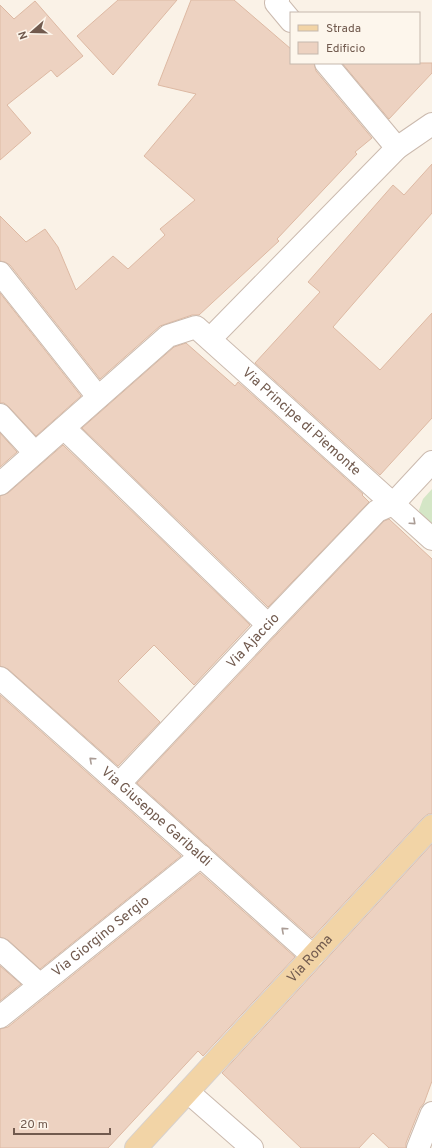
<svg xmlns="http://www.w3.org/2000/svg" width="432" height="1148" font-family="Overpass,sans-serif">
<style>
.green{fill:#d4e6c6}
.building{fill:#edd2c1;stroke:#ddb9a3}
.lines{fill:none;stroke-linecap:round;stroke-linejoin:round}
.minor-casing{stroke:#cbbaae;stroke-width:24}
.major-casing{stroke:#d7d1cd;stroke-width:24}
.minor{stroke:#fff;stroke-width:22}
.major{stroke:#f2d4a6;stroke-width:22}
.oneway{stroke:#aa9c95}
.labels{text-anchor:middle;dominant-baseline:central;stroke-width:3;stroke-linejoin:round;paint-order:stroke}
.street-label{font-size:14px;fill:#715a4e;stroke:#fdf6ec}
</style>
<rect width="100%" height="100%" fill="#faf2e7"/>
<path class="green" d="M 432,489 L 432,530 L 422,519 L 419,510 L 423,499 Z"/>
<path class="building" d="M 118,0 L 177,0 L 113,75 L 77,36 Z
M 191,0 L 234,0 L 291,49 L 291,63 L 314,63 L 316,71 L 372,138 L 355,152 L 357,154 L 277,239 L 279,241 L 199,315 L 192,315 L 160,326 L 100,379 L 10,265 L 5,262 L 0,261 L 0,216 L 26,242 L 45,229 L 58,247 L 76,290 L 113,256 L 128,269 L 165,235 L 160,229 L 195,200 L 144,156 L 196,94 L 158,85 Z
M 35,1 L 83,56 L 57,77 L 51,70 L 7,105 L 31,133 L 0,160 L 0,5 L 14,19 Z
M 342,63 L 432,63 L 432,73 L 389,119 Z
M 432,164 L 432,213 L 333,327 L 380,370 L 432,313 L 432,418 L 380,475 L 255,363 L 320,292 L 308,282 L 393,185 L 404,195 Z
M 0,293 L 81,396 L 36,436 L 9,407 L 4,403 L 0,403 Z
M 186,343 L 235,386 L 238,382 L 363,494 L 362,495 L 369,502 L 268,607 L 82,428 L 174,347 Z
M 0,433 L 17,452 L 0,467 Z
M 63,445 L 250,625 L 194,685 L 154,645 L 118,681 L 160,722 L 118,766 L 8,669 L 0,666 L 0,496 L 8,493 Z
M 389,519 L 432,559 L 432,814 L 428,814 L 423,818 L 312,938 L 137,783 L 277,634 L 384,521 Z
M 0,695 L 181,856 L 40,969 L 8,940 L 0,937 Z
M 432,844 L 432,1081 L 424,1103 L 420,1108 L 406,1143 L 406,1148 L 389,1148 L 373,1133 L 359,1148 L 301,1148 L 222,1073 Z
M 200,873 L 295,957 L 203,1056 L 198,1051 L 108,1148 L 0,1148 L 0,1029 L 8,1027 Z
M 0,966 L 21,984 L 0,1001 Z"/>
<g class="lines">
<g class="minor-casing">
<g id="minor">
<path d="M 278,0 L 276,3 L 291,21"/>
<path d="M 326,63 L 397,148"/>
<path d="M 0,273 L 98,397"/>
<path d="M 210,339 L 397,148 L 432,124"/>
<path d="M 0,415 L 35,453"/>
<path d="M 64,428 L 268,625"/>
<path id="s1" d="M 0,484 L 168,336 L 196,327 L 432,539"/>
<path id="s2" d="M 0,678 L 313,956"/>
<path id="s3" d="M 119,784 L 268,625 L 377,511 L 393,504 L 432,462"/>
<path d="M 0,949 L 40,985"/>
<path id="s4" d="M 0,1017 L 201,856"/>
<path d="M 188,1092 L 252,1148"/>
<path d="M 418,1148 L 432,1113"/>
</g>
</g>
<g class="major-casing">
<g id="major">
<path id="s5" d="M 136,1148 L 432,826"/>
</g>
</g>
<use href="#minor" class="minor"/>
<use href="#major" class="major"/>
</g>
<defs><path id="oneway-chevron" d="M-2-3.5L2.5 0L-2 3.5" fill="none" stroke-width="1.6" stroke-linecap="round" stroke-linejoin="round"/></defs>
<g class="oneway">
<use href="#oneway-chevron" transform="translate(413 522) rotate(42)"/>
<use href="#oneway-chevron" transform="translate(92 760) rotate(-138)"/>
<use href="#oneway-chevron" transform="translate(284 930) rotate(-138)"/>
</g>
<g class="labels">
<g class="street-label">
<text stroke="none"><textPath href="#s1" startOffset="395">Via Principe di Piemonte</textPath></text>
<text stroke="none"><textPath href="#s3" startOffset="196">Via Ajaccio</textPath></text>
<text stroke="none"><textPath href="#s2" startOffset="209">Via Giuseppe Garibaldi</textPath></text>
<text stroke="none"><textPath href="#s4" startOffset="129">Via Giorgino Sergio</textPath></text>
<text stroke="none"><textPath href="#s5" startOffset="257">Via Roma</textPath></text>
</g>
</g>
<rect x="290" y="12" width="130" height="52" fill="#fdf6ec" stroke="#c5b8ad"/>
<rect x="298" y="25" width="20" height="6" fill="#f2d4a6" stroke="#c5b8ad"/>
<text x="326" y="32" font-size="12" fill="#715a4e">Strada</text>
<rect x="298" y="42" width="20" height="12" fill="#edd2c1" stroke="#c5b8ad"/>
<text x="326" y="52" font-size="12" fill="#715a4e">Edificio</text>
<g transform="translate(32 32) rotate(250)" stroke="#fdf6ec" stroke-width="3" paint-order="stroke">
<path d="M0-3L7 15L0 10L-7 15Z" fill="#715a4e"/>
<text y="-6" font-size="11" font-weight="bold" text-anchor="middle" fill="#715a4e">N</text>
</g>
<path d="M14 1128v6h96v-6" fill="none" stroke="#715a4e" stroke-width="2"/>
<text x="20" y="1128" font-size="12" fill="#715a4e" stroke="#fdf6ec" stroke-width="3" paint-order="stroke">20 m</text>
</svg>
